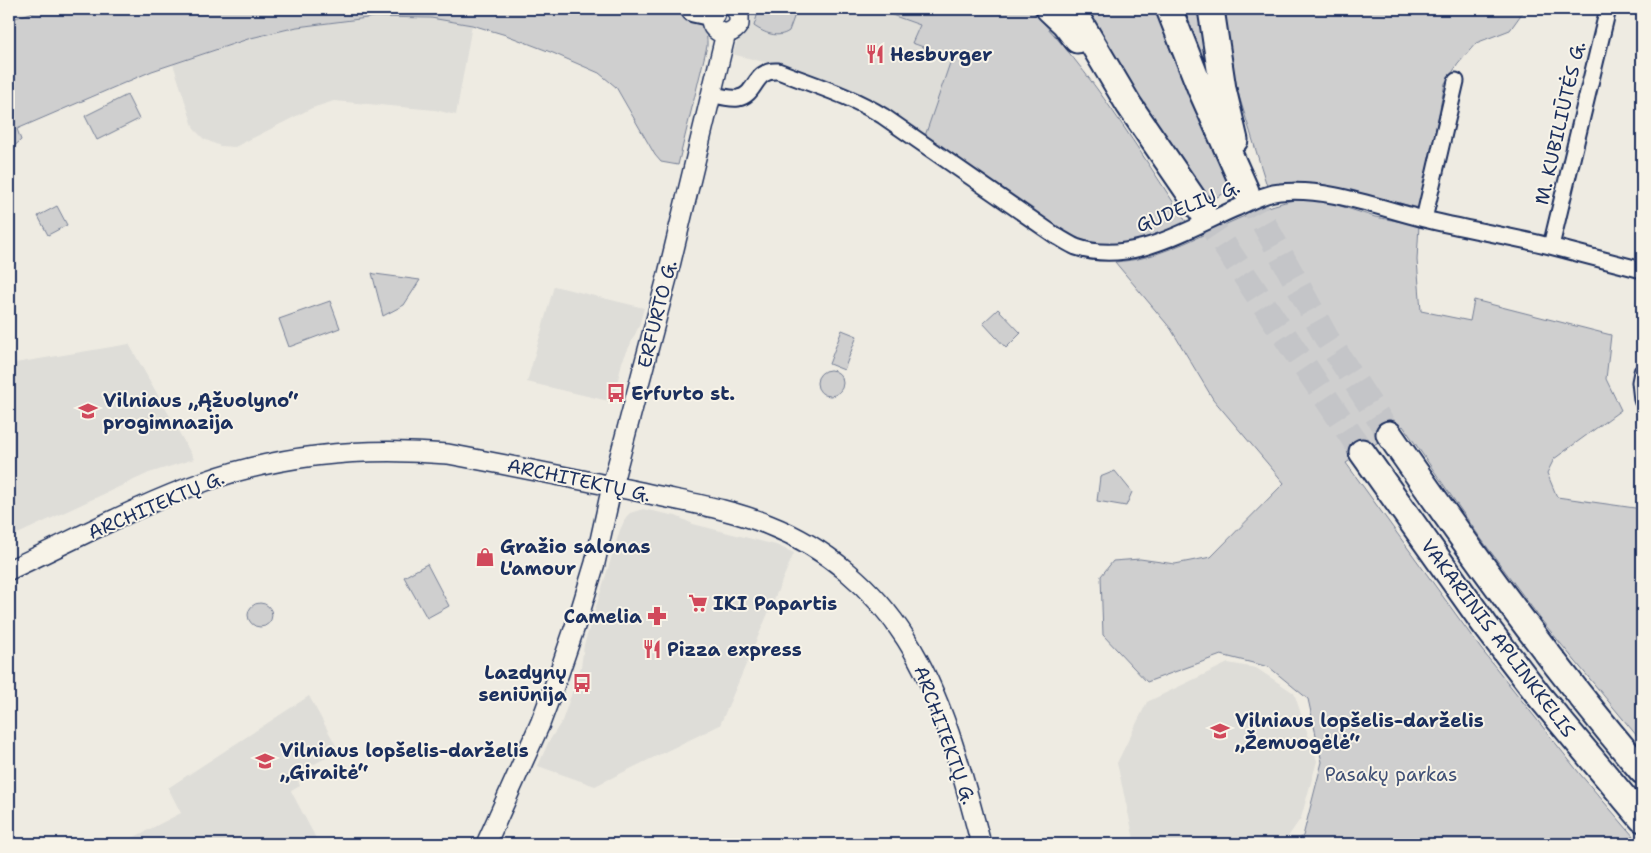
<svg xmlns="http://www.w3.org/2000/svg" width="1651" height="853" font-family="'Shantell Sans',sans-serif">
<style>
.built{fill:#deddd8}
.green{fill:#cfcfcf;stroke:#757f96}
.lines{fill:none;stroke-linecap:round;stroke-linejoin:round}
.trunk-tunnel{stroke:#c4c5c8;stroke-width:25;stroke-dasharray:25 12;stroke-linecap:butt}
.minor-casing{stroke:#1b2f5e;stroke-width:19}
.tertiary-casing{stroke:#1b2f5e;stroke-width:22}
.trunk-casing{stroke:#1b2f5e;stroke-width:29}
.minor{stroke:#f7f3e8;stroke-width:15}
.tertiary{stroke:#f7f3e8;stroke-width:19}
.trunk{stroke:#f7f3e8;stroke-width:25}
.labels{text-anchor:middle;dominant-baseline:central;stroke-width:4;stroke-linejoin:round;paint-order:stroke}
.poi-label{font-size:19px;font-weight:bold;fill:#1b2f5e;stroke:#f7f3e8;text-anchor:start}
.street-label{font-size:19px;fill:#1b2f5e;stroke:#f7f3e8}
.park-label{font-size:19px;fill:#3f4f75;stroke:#f7f3e8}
</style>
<rect width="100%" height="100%" fill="#eeebe2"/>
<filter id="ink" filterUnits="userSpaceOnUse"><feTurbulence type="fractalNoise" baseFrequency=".02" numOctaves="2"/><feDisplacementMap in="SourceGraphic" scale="10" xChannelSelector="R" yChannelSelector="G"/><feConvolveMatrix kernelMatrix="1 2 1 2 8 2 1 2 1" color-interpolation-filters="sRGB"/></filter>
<g filter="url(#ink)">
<path class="built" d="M 750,9 L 875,9 L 920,25 L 912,44 L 952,57 L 925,136 L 870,98 L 792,69 L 732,54 Z
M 375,17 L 432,18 L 472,25 L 456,115 L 435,110 L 334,101 L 312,108 L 235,147 L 220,146 L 204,139 L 194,129 L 173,64 L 251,38 L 297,27 Z
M 554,286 L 644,308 L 639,326 L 622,362 L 613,402 L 527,382 Z
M 129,344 L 194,459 L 149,473 L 9,538 L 9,352 L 15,363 Z
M 643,509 L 676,516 L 693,524 L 776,545 L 794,553 L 720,725 L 595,786 L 538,766 L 548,743 L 562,721 L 581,667 L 584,645 L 620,530 L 626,517 L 630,513 Z
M 1228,663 L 1256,668 L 1294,693 L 1317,761 L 1301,818 L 1283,844 L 1135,844 L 1117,763 L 1147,702 Z
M 309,696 L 339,751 L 303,770 L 306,777 L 298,781 L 300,786 L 291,791 L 319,844 L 121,844 L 181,813 L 168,788 Z"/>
<path class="green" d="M 43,9 L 658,9 C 683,15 709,14 707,46 L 678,165 L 661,162 L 655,155 L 616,87 L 599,73 L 553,53 L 506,35 L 472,25 L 431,18 L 375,17 L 297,27 L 251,38 L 152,71 L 17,129 L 21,140 L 9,151 L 9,20 Z
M 759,9 L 797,9 L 789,31 C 778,39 764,33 754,26 Z
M 875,9 L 1030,9 C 1092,72 1138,149 1187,223 C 1151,239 1114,254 1075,238 C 1068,235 1061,230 1054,227 L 925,136 L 952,57 L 912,43 L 920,25 Z
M 1083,9 L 1162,9 L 1230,190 L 1210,201 L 1099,36 Z
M 1181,9 L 1199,9 L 1211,86 Z
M 1222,9 L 1525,9 L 1510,30 L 1476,43 L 1458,64 L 1445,83 L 1420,208 L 1324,186 L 1295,182 L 1267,186 L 1239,96 L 1228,48 Z
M 127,95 L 139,119 L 97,140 L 85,116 Z
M 1294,200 L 1313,200 L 1334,204 L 1375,217 L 1419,225 L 1417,260 L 1421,311 L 1470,321 L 1474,300 L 1611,335 L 1606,379 L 1621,410 L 1554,459 L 1547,473 L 1557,497 L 1642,509 L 1642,742 L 1542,621 L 1479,536 L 1403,426 L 1346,463 L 1481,649 L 1580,774 L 1640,844 L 1294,844 L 1303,836 L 1322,762 L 1308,699 L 1269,667 L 1221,655 L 1147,682 L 1103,635 L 1101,576 L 1113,561 L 1140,559 L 1175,564 L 1211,557 L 1284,483 L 1213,399 L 1171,329 L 1115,262 C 1125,261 1136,260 1146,257 C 1197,243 1241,211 1294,200 Z
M 57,206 L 67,225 L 48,235 L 38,216 Z
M 372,273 L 375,274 L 420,280 L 404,305 L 383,316 Z
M 330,301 L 340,328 L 289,347 L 279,319 Z
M 998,309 L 1021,333 L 1006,348 L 983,323 Z
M 842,330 L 857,336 L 844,370 L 829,364 Z
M817 383a13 13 0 1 1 26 0a13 13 0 1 1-26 0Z
M 1115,471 L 1132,492 L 1126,506 L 1097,501 L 1100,477 Z
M 427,564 L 449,606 L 427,618 L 404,577 Z
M248 615a12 12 0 1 1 24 0a12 12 0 1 1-24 0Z"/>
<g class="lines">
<path class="trunk-tunnel" d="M 1246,191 L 1326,337 L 1389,434
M 1203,213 L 1362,452"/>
<g class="minor-casing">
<path id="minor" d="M 711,94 C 719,96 729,99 738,98 C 757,95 753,69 778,71 C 814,85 851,96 883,116 L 1056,236 C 1062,239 1069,244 1076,247 C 1130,266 1186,230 1234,209 C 1248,203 1265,193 1280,192 C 1327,187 1379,208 1424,219 C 1466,229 1509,236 1550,246 C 1581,254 1612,262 1642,270
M 1424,219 L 1456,81
M 1551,246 L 1608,9
M 1642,372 L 1640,382 L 1642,400"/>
</g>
<g class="tertiary-casing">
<path id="tertiary" d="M 715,9 C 701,27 727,44 739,24 L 739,14 L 735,9
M 9,570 C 74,540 138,505 206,481 C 284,454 367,447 448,454 C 513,466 577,479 641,492 C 684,502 728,508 769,525 C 825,547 874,588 906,639 C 944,699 963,776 981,844
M 486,844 L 540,724 L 558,676 L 581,609 L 595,563 L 612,486 L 667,278 L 726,33"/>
</g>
<g class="trunk-casing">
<path id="trunk" d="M 694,9 L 712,13
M 1049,9 L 1064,23 L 1077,40
M 1072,9 L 1129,105 L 1203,213
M 1169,9 L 1201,90 L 1246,191
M 1211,9 L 1223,89 L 1235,140
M 1389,434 C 1469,549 1551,664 1642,771
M 1362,452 L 1485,625 L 1540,697 L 1642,819"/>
</g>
<use href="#minor" class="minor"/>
<use href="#tertiary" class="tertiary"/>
<use href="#trunk" class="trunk"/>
</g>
</g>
<defs>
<g id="restaurant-bare" transform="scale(1.5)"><path d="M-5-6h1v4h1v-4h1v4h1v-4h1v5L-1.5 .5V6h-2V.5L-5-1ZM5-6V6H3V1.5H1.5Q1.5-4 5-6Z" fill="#d1495b" stroke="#f7f3e8" stroke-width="2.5" paint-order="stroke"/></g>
<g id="bus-bare" transform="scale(1.5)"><path d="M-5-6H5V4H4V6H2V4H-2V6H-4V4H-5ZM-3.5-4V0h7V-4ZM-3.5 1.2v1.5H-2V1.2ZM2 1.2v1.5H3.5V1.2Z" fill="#d1495b" stroke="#f7f3e8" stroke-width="2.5" paint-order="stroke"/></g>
<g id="school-bare" transform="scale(1.5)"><path d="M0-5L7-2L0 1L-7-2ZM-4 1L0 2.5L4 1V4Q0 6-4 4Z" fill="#d1495b" stroke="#f7f3e8" stroke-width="2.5" paint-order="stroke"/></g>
<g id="shop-bare" transform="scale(1.5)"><path d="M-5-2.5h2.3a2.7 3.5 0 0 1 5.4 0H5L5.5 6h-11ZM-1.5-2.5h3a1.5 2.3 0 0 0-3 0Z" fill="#d1495b" stroke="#f7f3e8" stroke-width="2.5" paint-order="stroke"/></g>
<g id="supermarket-bare" transform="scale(1.5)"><path d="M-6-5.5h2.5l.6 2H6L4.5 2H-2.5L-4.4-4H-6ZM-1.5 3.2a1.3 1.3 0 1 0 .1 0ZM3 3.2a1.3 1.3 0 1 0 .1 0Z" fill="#d1495b" stroke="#f7f3e8" stroke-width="2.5" paint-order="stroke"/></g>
<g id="pharmacy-bare" transform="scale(1.5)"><path d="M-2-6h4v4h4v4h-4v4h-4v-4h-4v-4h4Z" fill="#d1495b" stroke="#f7f3e8" stroke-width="2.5" paint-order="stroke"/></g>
</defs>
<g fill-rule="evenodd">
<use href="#restaurant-bare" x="875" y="54"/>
<use href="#bus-bare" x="616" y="393"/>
<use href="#school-bare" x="88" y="411"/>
<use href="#shop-bare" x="485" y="557"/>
<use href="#supermarket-bare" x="698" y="603"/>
<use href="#pharmacy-bare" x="657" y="616"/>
<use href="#restaurant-bare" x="652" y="649"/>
<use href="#bus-bare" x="582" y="683"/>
<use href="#school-bare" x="1220" y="731"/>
<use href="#school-bare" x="265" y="761"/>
</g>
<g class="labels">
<g class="poi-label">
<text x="890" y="54">Hesburger</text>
<text x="631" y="393">Erfurto st.</text>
<text x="103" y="400">Vilniaus „Ąžuolyno“<tspan x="103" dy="22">progimnazija</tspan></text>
<text x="500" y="546">Gražio salonas<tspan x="500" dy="22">L'amour</tspan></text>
<text x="713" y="603">IKI Papartis</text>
<text x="642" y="616" text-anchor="end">Camelia</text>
<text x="667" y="649">Pizza express</text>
<text x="567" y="672" text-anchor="end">Lazdynų<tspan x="567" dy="22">seniūnija</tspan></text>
<text x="1235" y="720">Vilniaus lopšelis-darželis<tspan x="1235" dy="22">„Žemuogėlė“</tspan></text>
<text x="280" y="750">Vilniaus lopšelis-darželis<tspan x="280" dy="22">„Giraitė“</tspan></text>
</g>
<g class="street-label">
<text transform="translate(1560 123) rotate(-77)">M. KUBILIŪTĖS G.</text>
<text transform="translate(1188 206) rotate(-22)">GUDELIŲ G.</text>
<text transform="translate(657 314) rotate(-76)">ERFURTO G.</text>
<text transform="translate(579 480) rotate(12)">ARCHITEKTŲ G.</text>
<text transform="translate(156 505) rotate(-23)">ARCHITEKTŲ G.</text>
<text transform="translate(1498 638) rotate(53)">VAKARINIS APLINKKELIS</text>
<text transform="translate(945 735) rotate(70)">ARCHITEKTŲ G.</text>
</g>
<g class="park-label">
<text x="1391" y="774">Pasakų parkas</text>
</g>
</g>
<rect width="1651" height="853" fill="none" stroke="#f7f3e8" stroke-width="30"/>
<rect x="15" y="15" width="1621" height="823" fill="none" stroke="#1b2f5e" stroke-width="2" filter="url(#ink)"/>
</svg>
